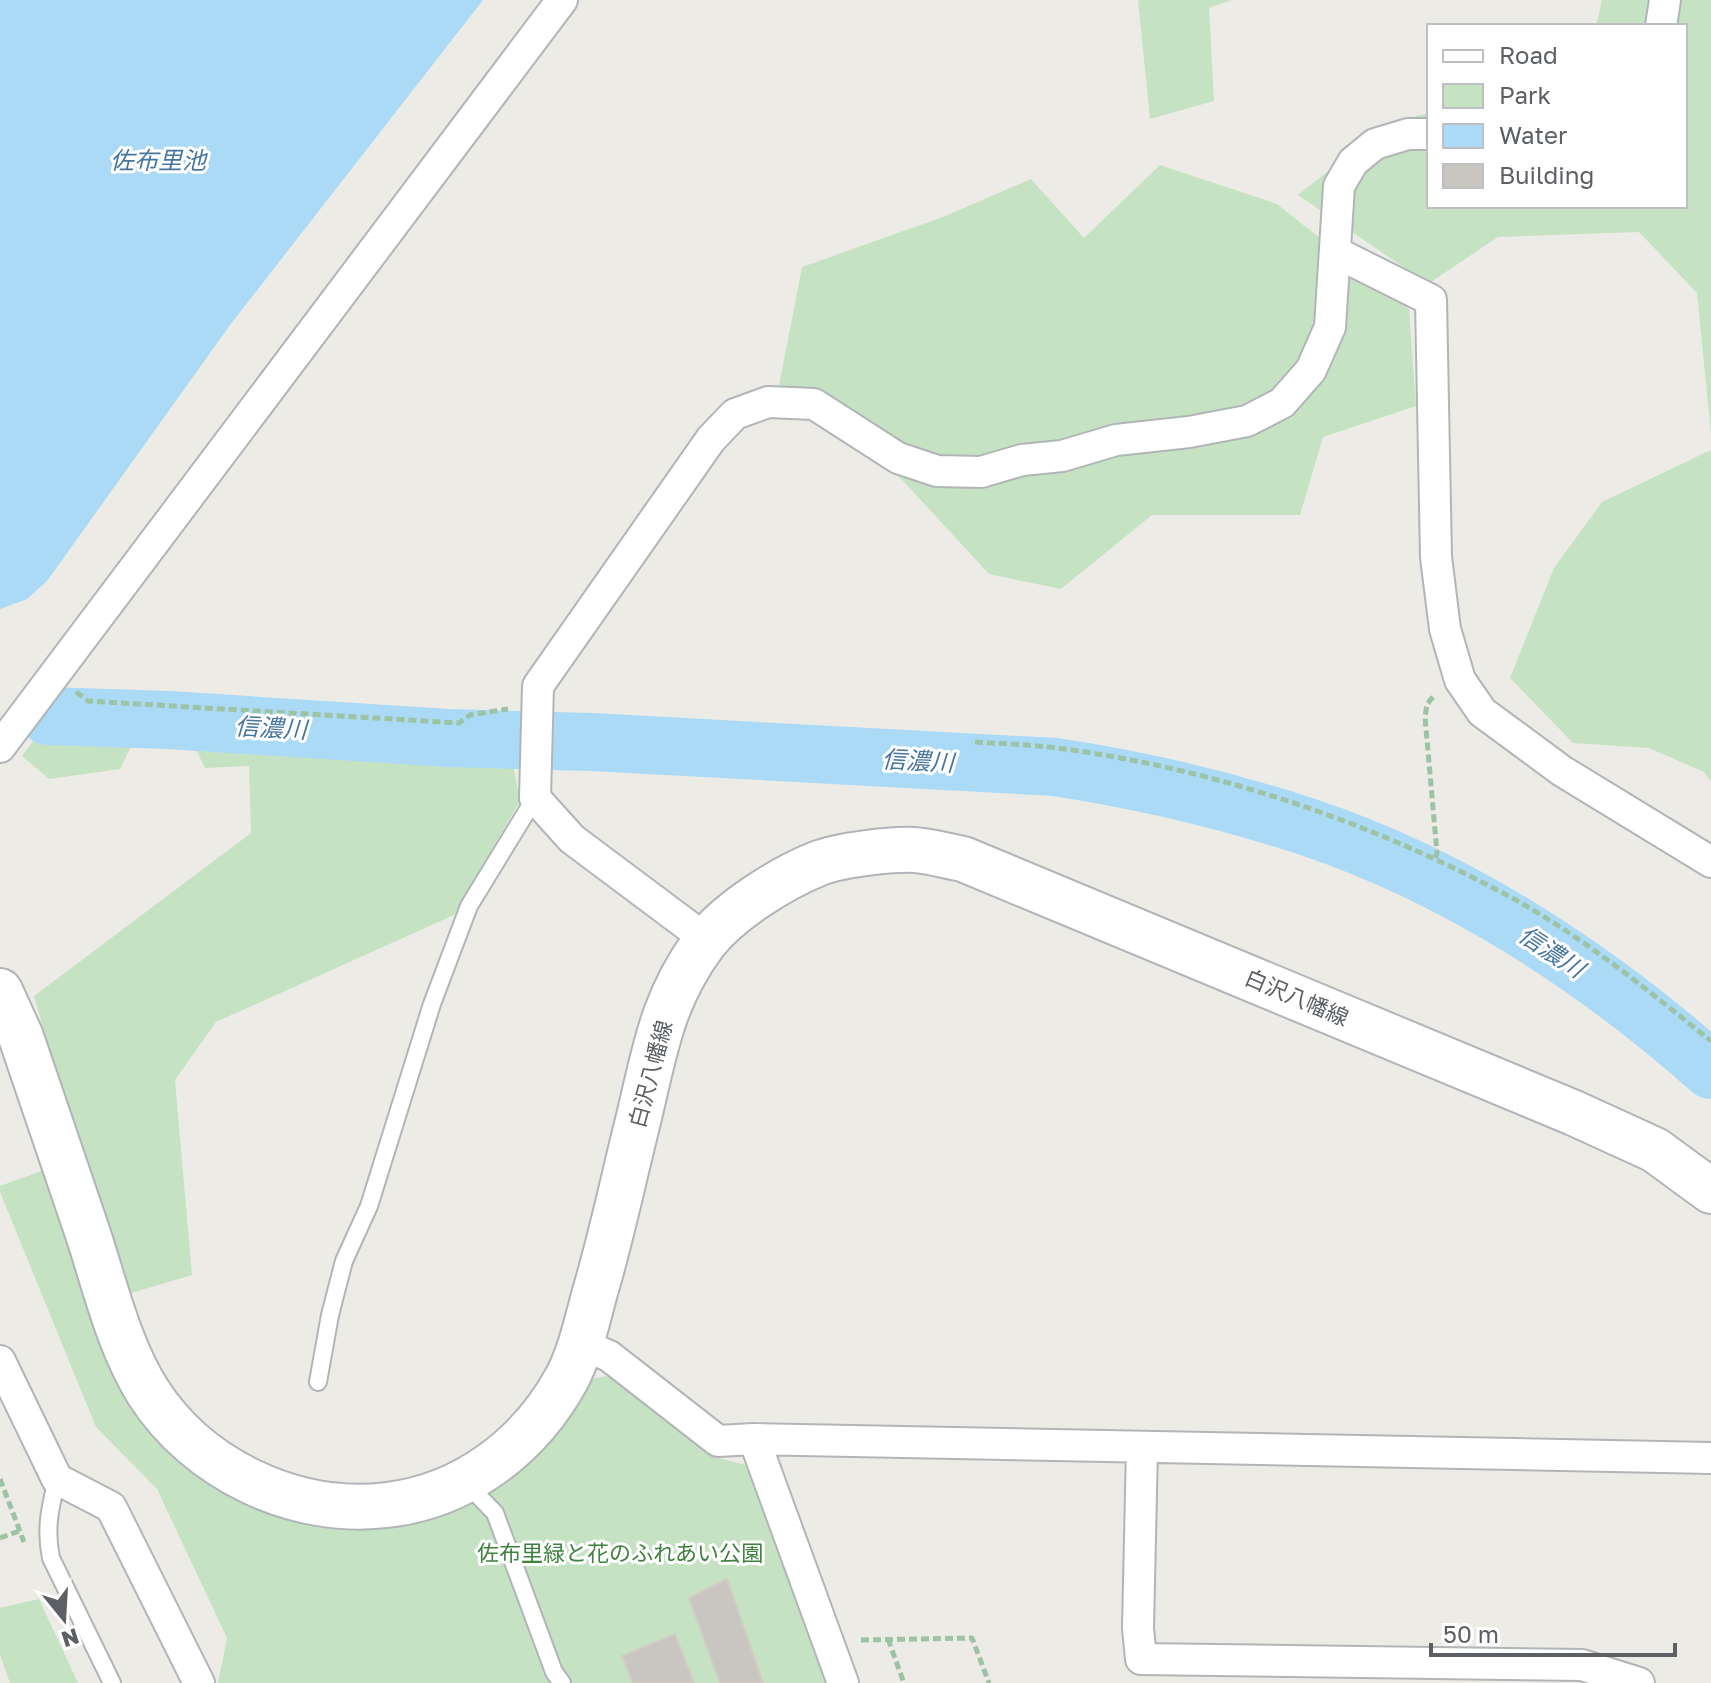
<svg xmlns="http://www.w3.org/2000/svg" width="1711" height="1683" font-family="'Golos Text','Noto Sans JP',sans-serif">
<style>
.green{fill:#c5e3c3}
.water{fill:#abdaf7}
.lines{fill:none;stroke-linecap:round;stroke-linejoin:round}
.river{stroke:#abdaf7;stroke-width:58}
.building{fill:#c9c6c2;stroke:#d2ccc3;stroke-width:2}
.lane-casing{stroke:#b2b5b8;stroke-width:20}
.street-casing{stroke:#b2b5b8;stroke-width:34}
.secondary-casing{stroke:#b1b4b8;stroke-width:48}
.path{stroke:#9dc3a5;stroke-width:5;stroke-dasharray:8 4;stroke-linecap:butt}
.lane{stroke:#fff;stroke-width:16}
.street{stroke:#fff;stroke-width:30}
.secondary{stroke:#fff;stroke-width:44}
.labels{text-anchor:middle;dominant-baseline:central;stroke-width:6;stroke-linejoin:round;paint-order:stroke}
.street-label{font-size:22px;fill:#5c6064;stroke:#fff}
.park-label{font-size:22px;fill:#3e823d;stroke:#fff}
.water-label{font-size:24px;font-style:italic;fill:#47779f;stroke:#fff}
</style>
<rect width="100%" height="100%" fill="#edebe5"/>
<path class="green" d="M 1138,0 L 1232,0 L 1209,8 L 1214,101 L 1150,119 Z
M 1602,0 L 1711,0 L 1711,434 L 1697,293 L 1639,232 L 1498,237 L 1428,284 L 1298,195 L 1389,123 L 1429,113 L 1429,206 L 1685,206 L 1685,26 L 1596,26 Z
M 1160,165 L 1277,204 L 1409,309 L 1416,406 L 1323,437 L 1300,515 L 1152,515 L 1061,589 L 989,574 L 822,393 L 777,396 L 802,267 L 943,217 L 1031,179 L 1084,238 Z
M 1711,450 L 1711,782 L 1704,772 L 1649,748 L 1573,743 L 1510,678 L 1554,568 L 1602,502 Z
M 61,703 L 296,719 L 510,749 L 520,801 L 454,915 L 216,1022 L 175,1080 L 192,1275 L 91,1305 C 101,1342 112,1380 134,1412 C 178,1473 253,1517 328,1524 C 347,1526 369,1520 389,1518 C 433,1512 465,1510 503,1483 C 536,1460 563,1411 587,1379 L 609,1376 L 711,1456 L 746,1465 L 825,1683 L 218,1683 L 227,1638 L 157,1489 L 96,1427 L 0,1192 L 0,1186 L 80,1157 L 34,996 L 251,833 L 249,766 L 205,768 L 185,727 L 140,728 L 120,769 L 49,779 L 22,756 Z
M 39,1599 L 78,1683 L 10,1683 L 0,1655 L 0,1608 Z"/>
<path class="water" d="M 0,0 L 483,0 L 230,325 L 47,581 L 27,599 L 0,609 Z"/>
<g class="lines">
<path class="river" d="M 48,716 L 169,720 L 448,738 L 592,742 L 1055,767 C 1141,780 1226,800 1308,827 C 1457,877 1595,967 1711,1070"/>
</g>
<path class="building" d="M 727,1579 L 763,1683 L 720,1683 L 689,1598 Z
M 675,1634 L 694,1683 L 633,1683 L 622,1656 Z"/>
<g class="lines">
<g class="lane-casing">
<path id="lane" d="M 318,1382 L 330,1315 L 344,1261 L 369,1206 L 432,1004 L 469,906 L 535,798
M 57,1479 C 50,1508 45,1529 51,1558 L 112,1683
M 465,1482 L 495,1513 L 554,1672 L 562,1683"/>
</g>
<g class="street-casing">
<path id="street" d="M 1661,26 L 1665,0
M 1337,253 L 1431,300 L 1436,557 L 1445,629 L 1460,680 L 1482,712 L 1562,771 L 1711,862
M 0,747 L 562,0
M 707,940 L 572,839 L 535,798 L 538,686 L 711,439 L 735,414 L 768,402 L 814,404 L 898,458 L 937,471 L 981,472 L 1022,460 L 1062,456 L 1116,440 L 1189,432 L 1247,421 L 1282,403 L 1311,370 L 1330,327 L 1339,186 L 1353,162 L 1375,144 L 1408,134 L 1429,134
M 581,1344 L 609,1356 L 718,1441 L 754,1439 L 1711,1458
M 0,1361 L 57,1479 L 111,1507 L 199,1683
M 754,1439 L 843,1683
M 1142,1447 L 1138,1628 L 1141,1659 L 1582,1665 L 1639,1683"/>
</g>
<g class="secondary-casing">
<path id="secondary" d="M 0,991 L 21,1037 C 43,1102 65,1167 87,1231 C 105,1285 118,1344 148,1392 C 198,1470 295,1516 387,1505 C 465,1496 530,1446 567,1378 C 581,1351 587,1321 595,1292 C 612,1235 624,1176 639,1117 C 655,1050 662,1000 704,943 C 729,911 780,879 817,864 C 838,855 891,849 914,850 C 930,851 947,856 963,859 L 1574,1113 L 1655,1150 L 1711,1191"/>
</g>
<path class="path" d="M 76,692 L 88,701 L 459,723 L 470,715 L 508,709
M 1433,697 L 1427,704 L 1425,717 L 1437,853 L 1434,860
M 975,742 C 1007,744 1040,745 1072,750 C 1226,772 1378,825 1514,899 C 1584,938 1649,991 1711,1041
M 0,1479 L 24,1542
M 0,1538 L 19,1531
M 888,1639 L 904,1683
M 861,1640 L 972,1638 L 989,1683"/>
<use href="#lane" class="lane"/>
<use href="#street" class="street"/>
<use href="#secondary" class="secondary"/>
</g>
<g class="labels">
<g class="street-label">
<text transform="translate(1297 997) rotate(23)">白沢八幡線</text>
<text transform="translate(650 1074) rotate(-75)">白沢八幡線</text>
</g>
<g class="park-label">
<text x="620" y="1552">佐布里緑と花のふれあい公園</text>
</g>
<g class="water-label">
<text x="158" y="159">佐布里池</text>
<text transform="translate(271 727) rotate(3)">信濃川</text>
<text transform="translate(918 760) rotate(3)">信濃川</text>
<text transform="translate(1552 951) rotate(33)">信濃川</text>
</g>
</g>
<rect x="1427" y="24" width="260" height="184" fill="#ffffff" stroke="#bebfc1" stroke-width="2"/>
<rect x="1443" y="50" width="40" height="12" fill="#ffffff" stroke="#bebfc1" stroke-width="2"/>
<text x="1499" y="64" font-size="24" fill="#5c6064">Road</text>
<rect x="1443" y="84" width="40" height="24" fill="#c5e3c3" stroke="#bebfc1" stroke-width="2"/>
<text x="1499" y="104" font-size="24" fill="#5c6064">Park</text>
<rect x="1443" y="124" width="40" height="24" fill="#abdaf7" stroke="#bebfc1" stroke-width="2"/>
<text x="1499" y="144" font-size="24" fill="#5c6064">Water</text>
<rect x="1443" y="164" width="40" height="24" fill="#c9c6c2" stroke="#bebfc1" stroke-width="2"/>
<text x="1499" y="184" font-size="24" fill="#5c6064">Building</text>
<g transform="translate(64 1619) rotate(162)" stroke="#ffffff" stroke-width="6" paint-order="stroke">
<path d="M0-6L14 30L0 20L-14 30Z" fill="#5c6064"/>
<text y="-12" font-size="22" font-weight="bold" text-anchor="middle" fill="#5c6064">N</text>
</g>
<path d="M1431 1643v12h244v-12" fill="none" stroke="#5c6064" stroke-width="4"/>
<text x="1443" y="1643" font-size="24" fill="#5c6064" stroke="#ffffff" stroke-width="6" paint-order="stroke">50 m</text>
</svg>
